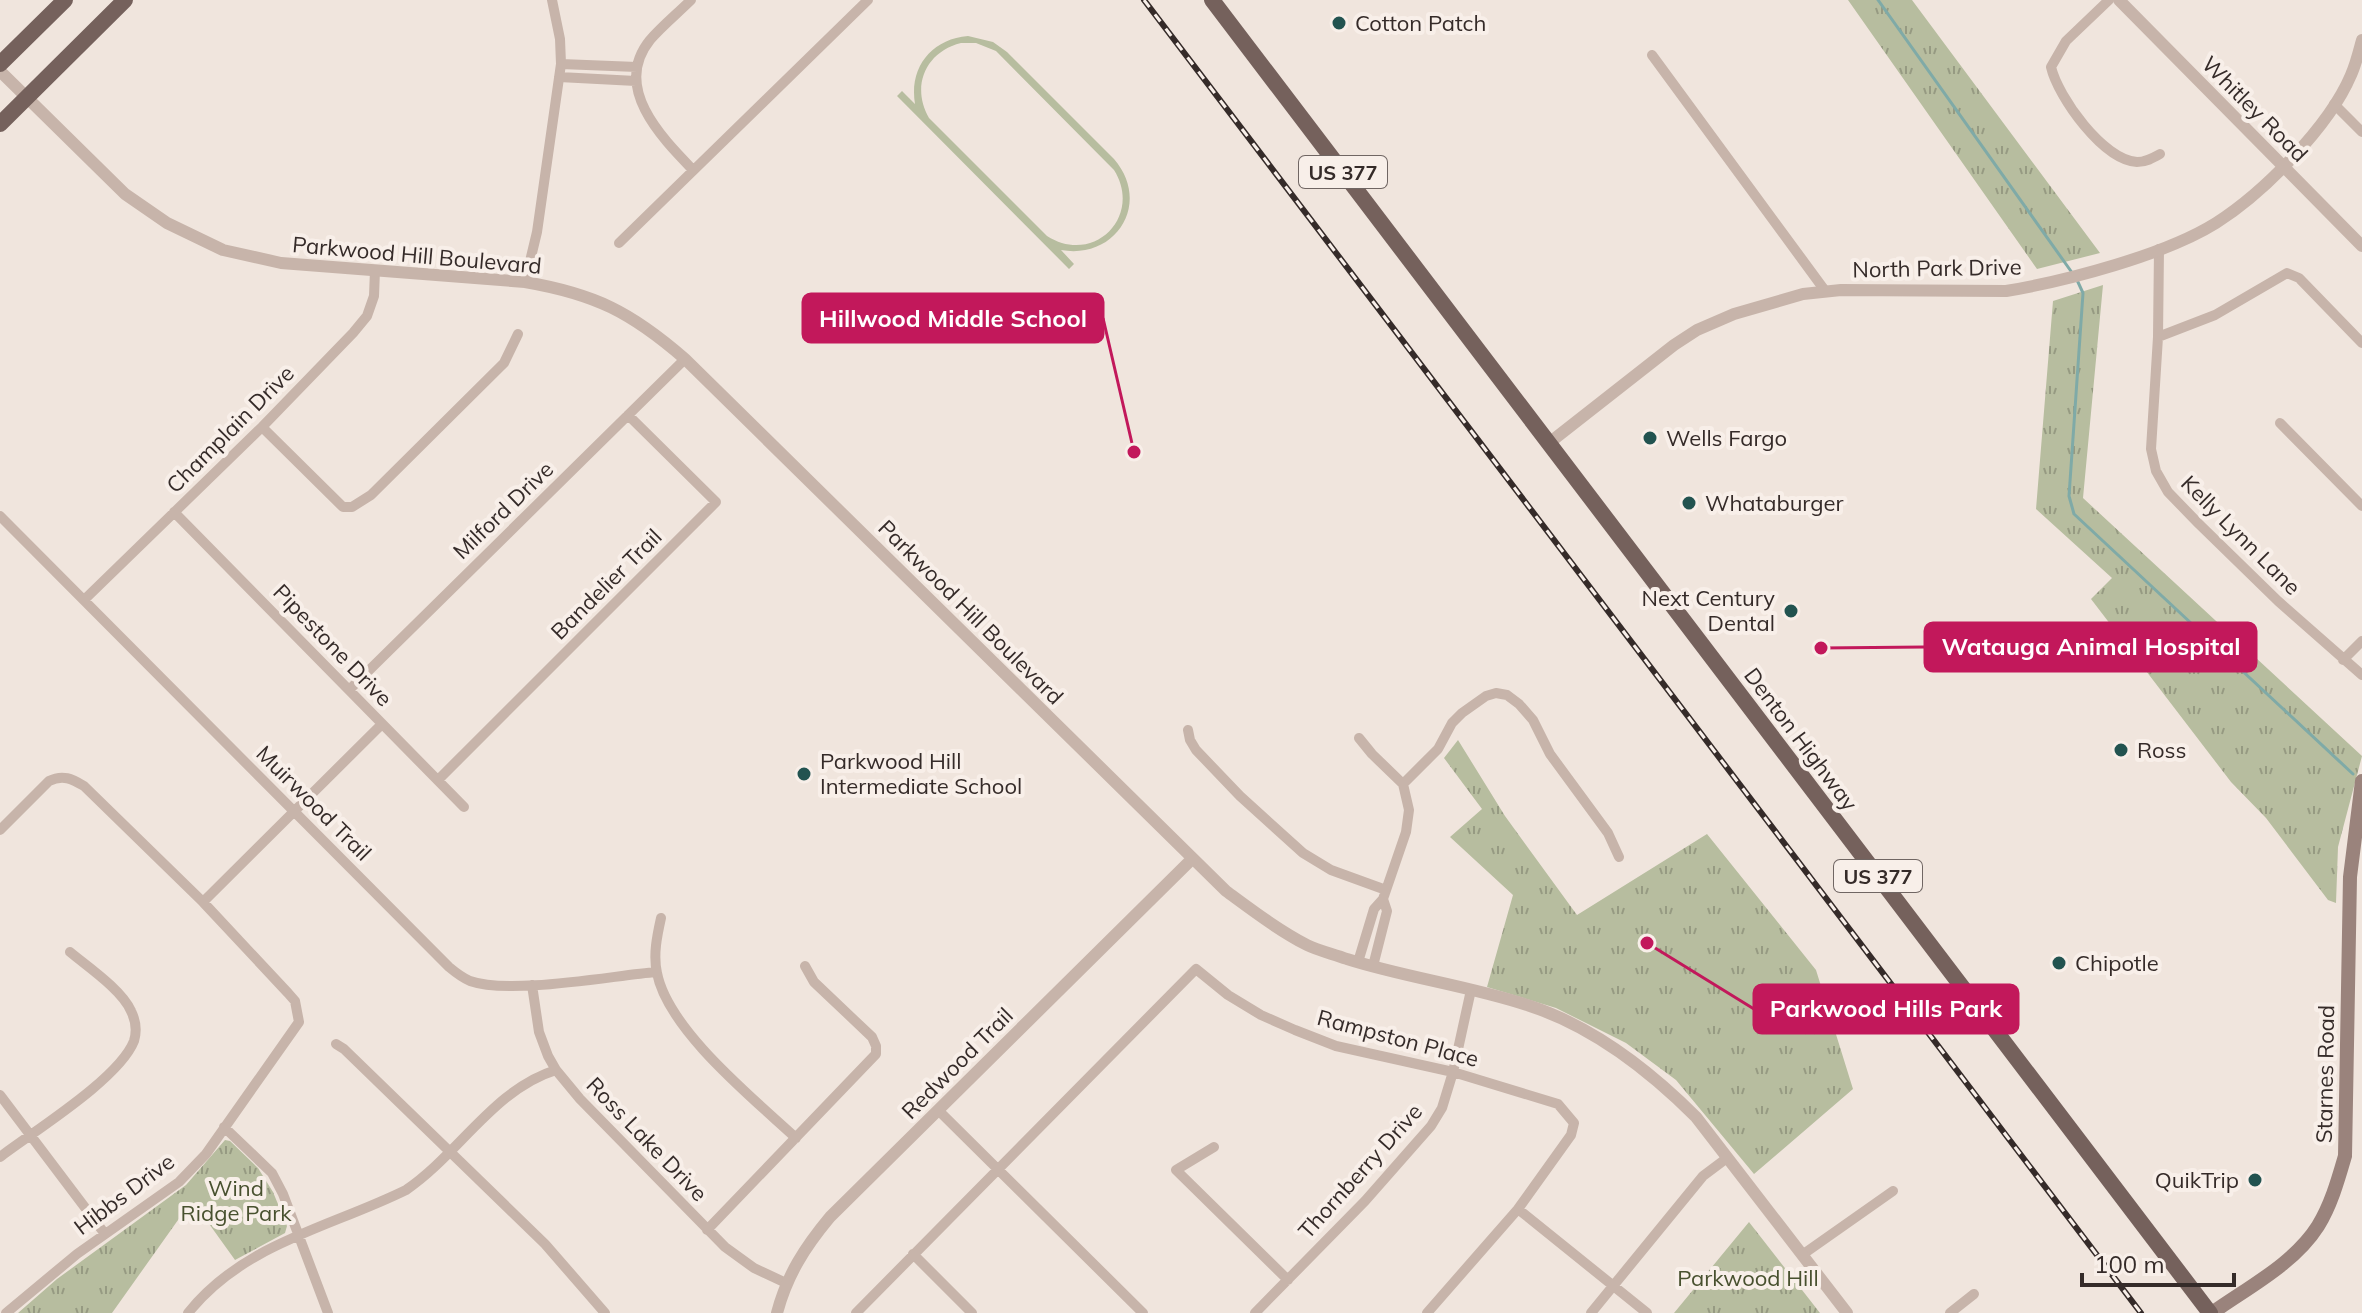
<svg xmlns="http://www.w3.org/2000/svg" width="2362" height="1313" font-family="Mulish,sans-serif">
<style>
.grass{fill:url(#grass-tufts)}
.pitch{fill:#b7bd9f;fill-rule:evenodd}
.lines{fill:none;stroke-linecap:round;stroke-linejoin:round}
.stream{stroke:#7faaa7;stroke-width:3}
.minor{stroke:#c7b4aa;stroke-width:10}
.tertiary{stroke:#c7b4aa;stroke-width:12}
.secondary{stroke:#9a837c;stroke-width:14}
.primary{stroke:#75615c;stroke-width:16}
.rail-casing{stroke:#352b29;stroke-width:6}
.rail{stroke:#f8efe9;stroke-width:3;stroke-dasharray:9;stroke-linecap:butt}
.poi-dot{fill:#225350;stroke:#f8efe9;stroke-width:3}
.labels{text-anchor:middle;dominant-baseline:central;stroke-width:8;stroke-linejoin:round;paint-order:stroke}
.shield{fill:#f8efe9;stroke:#706663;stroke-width:2}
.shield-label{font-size:20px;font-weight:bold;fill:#352b29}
.poi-label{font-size:22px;fill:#352b29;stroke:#f8efe9;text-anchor:start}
.street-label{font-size:22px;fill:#352b29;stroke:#f8efe9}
.park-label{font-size:22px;fill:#48512f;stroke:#f8efe9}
.leader{fill:none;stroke:#c2185b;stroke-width:3}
.callout-dot{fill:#c2185b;stroke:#f8efe9;stroke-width:3}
.callout{fill:#c2185b;stroke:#c2185b;stroke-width:3}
.callout-label{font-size:24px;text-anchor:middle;font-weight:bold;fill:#fff}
</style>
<defs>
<pattern id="grass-tufts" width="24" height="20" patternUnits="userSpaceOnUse" patternTransform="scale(2)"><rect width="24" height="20" fill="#b7bd9f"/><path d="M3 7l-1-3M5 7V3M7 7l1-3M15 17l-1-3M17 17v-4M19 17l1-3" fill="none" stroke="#969a82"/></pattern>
</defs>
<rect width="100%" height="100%" fill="#f0e5dd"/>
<path class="grass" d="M 1848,0 L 1912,0 L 2100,253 L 2037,269 Z
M 2103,285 L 2083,498 L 2362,756 L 2338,847 L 2336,903 L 2328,900 L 2266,818 L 2231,782 L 2091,599 L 2112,578 L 2036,509 L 2053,301 Z
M 1458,740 L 1505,816 L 1577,915 L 1707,834 L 1816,970 L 1853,1089 L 1754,1174 L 1676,1080 L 1626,1043 L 1556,1008 L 1487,987 L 1513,895 L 1450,837 L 1482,809 L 1444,758 Z
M 225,1140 L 230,1141 L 258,1168 L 273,1192 L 287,1226 L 285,1233 L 235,1260 L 202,1214 L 183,1213 L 112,1313 L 18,1313 L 57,1279 L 186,1185 Z
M 1749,1222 L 1820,1313 L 1674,1313 Z"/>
<path class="pitch" d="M 968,36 L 993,42 L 1007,52 L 1114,159 C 1152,203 1116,260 1061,250 L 1074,264 L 1069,269 L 897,96 L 902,91 L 915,104 C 909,68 931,39 968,36 ZM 961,43 L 976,43 L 996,51 L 1114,170 C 1143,216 1094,266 1047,236 L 929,118 C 911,87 925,52 961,43 Z"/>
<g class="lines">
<path class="stream" d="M 1878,0 L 2073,274
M 2077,280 L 2083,293 L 2069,496 L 2074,514 L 2353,774"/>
<path class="minor" d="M 691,0 C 678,13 662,26 650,40 C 612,87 661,137 693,170
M 2109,0 L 2066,41 L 2051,67 C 2058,97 2103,160 2137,162 C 2146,162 2153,158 2160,154
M 1652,55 L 1826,292
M 561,64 L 637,67
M 559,77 L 636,81
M 2334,104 L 2362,132
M 619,243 L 868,0
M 2159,249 L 2158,337 L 2151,449 L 2156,471 L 2168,492 L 2199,524 L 2278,601 L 2362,675
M 525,282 L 537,232 L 561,64 L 560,39 L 552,0
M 2158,337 L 2215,315 L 2287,273 L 2299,278 L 2362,343
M 2280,423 L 2362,506
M 262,427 L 343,507 L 352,507 L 371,495 L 504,363 L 518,334
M 174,512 L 464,807
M 0,516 L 449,967 C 455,972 463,978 470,981 C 510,995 610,976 656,972
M 84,600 L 262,427 L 353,333 L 367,316 L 374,296 L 375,270
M 2343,660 L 2362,641
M 349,690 L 685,359
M 1188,730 L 1190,740 L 1196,750 L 1240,796 L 1303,853 L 1331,870 L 1386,890
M 438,780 L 716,502 L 628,415
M 1403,784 L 1438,749 L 1452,723 L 1462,713 L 1486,696 L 1496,693 L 1507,695 L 1519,704 L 1533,720 L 1550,754 L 1608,833 L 1619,857
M 0,830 L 49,781 C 63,774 72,779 84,786 L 203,902 L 288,993 L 295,1001 L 299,1022 L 206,1154 L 179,1182 L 77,1254 L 6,1313
M 203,902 L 382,724
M 661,918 C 657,936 653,955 657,973 C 668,1030 754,1099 796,1138
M 1358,962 L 1374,909 L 1383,899 L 1406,832 L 1409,810 L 1403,784 L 1372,754 L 1359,738
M 1373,966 L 1387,911 L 1383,899
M 532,985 L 539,1032 L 548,1056 L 556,1070 L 580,1099 L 725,1247 L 754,1268 L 786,1283
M 336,1044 L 344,1049 L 545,1244 L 605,1313
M 0,1095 L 105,1234
M 938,1110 L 1143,1313
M 224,1127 L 272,1173 L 283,1194 L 328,1313
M 1214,1147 L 1176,1170 L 1288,1280
M 0,1157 C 34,1131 119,1079 134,1041 C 137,1031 136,1021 131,1011 C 122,990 88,967 70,952
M 1518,1209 L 1647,1313
M 707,1230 L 876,1054 L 876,1046 L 872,1037 L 814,982 L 805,966
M 913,1254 L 972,1313
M 1802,1255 L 1893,1191
M 188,1313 C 244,1243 329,1228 406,1190 C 458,1155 494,1089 556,1070
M 856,1313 L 1196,969 L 1228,995 L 1261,1015 L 1295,1030 L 1336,1046 L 1453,1072 L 1558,1104 L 1574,1123 L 1571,1135 L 1518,1209 L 1427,1313
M 1255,1313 L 1365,1201 L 1431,1126 L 1442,1108 L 1453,1072 L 1471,990
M 1591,1313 L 1703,1176 L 1727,1158
M 1950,1313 L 1974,1294"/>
<path class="tertiary" d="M 2119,0 L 2362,246
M 0,71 L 125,194 L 167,223 L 223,250 L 281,263 L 525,282 C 595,294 631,312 685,359 L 1226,891 C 1252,910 1278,930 1307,945 C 1319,951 1334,954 1347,959 C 1407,978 1471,986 1530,1006 C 1594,1027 1649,1070 1696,1117 L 1847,1313
M 1549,443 L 1674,345 L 1697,330 L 1734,314 L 1803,294 L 1841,290 L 2006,291 C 2066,281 2165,255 2216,223 C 2263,193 2329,127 2351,75 C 2356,64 2359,51 2362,40
M 777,1313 C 787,1275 805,1247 830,1217 L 1192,859"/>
<path class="secondary" d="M 2212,1313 C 2247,1288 2294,1264 2318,1226 C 2331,1205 2338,1180 2345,1156 L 2350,877 L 2362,781"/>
<path class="primary" d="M 1212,0 L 2210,1313
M 0,64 L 65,0
M 0,124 L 125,0"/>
<g class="rail-casing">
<path id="rail" d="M 1144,0 L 2141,1313"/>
</g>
<use href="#rail" class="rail"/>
</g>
<g class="poi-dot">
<circle cx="1339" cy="23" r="8"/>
<circle cx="1650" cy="438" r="8"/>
<circle cx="1689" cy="503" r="8"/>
<circle cx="1791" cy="611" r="8"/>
<circle cx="2121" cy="750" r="8"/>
<circle cx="804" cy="774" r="8"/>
<circle cx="2059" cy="963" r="8"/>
<circle cx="2255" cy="1180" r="8"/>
</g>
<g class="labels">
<g class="shield">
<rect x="1299" y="156" width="88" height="32" rx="6"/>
<rect x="1834" y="860" width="88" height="32" rx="6"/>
</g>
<g class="shield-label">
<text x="1343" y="172">US 377</text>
<text x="1878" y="876">US 377</text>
</g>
<g class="poi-label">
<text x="1355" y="23">Cotton Patch</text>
<text x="1666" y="438">Wells Fargo</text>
<text x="1705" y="503">Whataburger</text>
<text x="1775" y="598" text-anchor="end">Next Century<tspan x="1775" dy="25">Dental</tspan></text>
<text x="2137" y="750">Ross</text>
<text x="820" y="761">Parkwood Hill<tspan x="820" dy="25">Intermediate School</tspan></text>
<text x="2075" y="963">Chipotle</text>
<text x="2239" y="1180" text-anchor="end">QuikTrip</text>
</g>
<g class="street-label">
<text transform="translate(2255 109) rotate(45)">Whitley Road</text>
<text transform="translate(417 255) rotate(5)">Parkwood Hill Boulevard</text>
<text transform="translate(1937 268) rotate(-1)">North Park Drive</text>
<text transform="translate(230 429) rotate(-45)">Champlain Drive</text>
<text transform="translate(503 510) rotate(-44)">Milford Drive</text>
<text transform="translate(2241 535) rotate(45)">Kelly Lynn Lane</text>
<text transform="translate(606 584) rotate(-45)">Bandelier Trail</text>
<text transform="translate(971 612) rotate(45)">Parkwood Hill Boulevard</text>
<text transform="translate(333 645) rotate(46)">Pipestone Drive</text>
<text transform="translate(1801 739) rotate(53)">Denton Highway</text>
<text transform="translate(314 803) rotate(45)">Muirwood Trail</text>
<text transform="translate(1398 1038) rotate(15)">Rampston Place</text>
<text transform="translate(957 1063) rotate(-45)">Redwood Trail</text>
<text transform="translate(2325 1074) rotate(-89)">Starnes Road</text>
<text transform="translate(647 1139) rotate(46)">Ross Lake Drive</text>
<text transform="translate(1360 1171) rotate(-48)">Thornberry Drive</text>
<text transform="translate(124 1194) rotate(-37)">Hibbs Drive</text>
</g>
<g class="park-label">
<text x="236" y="1188">Wind<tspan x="236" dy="25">Ridge Park</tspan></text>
<text x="1748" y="1278">Parkwood Hill</text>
</g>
</g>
<path class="leader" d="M1134 452L1103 318M1821 648L1925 647M1647 943L1754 1009"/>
<g class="callout-dot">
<circle cx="1134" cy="452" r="8"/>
<circle cx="1821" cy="648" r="8"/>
<circle cx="1647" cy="943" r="8"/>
</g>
<g class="callout">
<rect x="803" y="294" width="300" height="48" rx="8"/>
<rect x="1925" y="623" width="331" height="48" rx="8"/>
<rect x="1754" y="985" width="264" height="48" rx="8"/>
</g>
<g class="callout-label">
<text x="953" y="327">Hillwood Middle School</text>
<text x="2091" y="655">Watauga Animal Hospital</text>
<text x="1886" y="1017">Parkwood Hills Park</text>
</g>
<path d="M2082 1273v12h152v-12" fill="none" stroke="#352b29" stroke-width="4"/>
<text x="2094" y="1273" font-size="24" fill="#352b29" stroke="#f8efe9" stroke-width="6" paint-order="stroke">100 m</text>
</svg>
